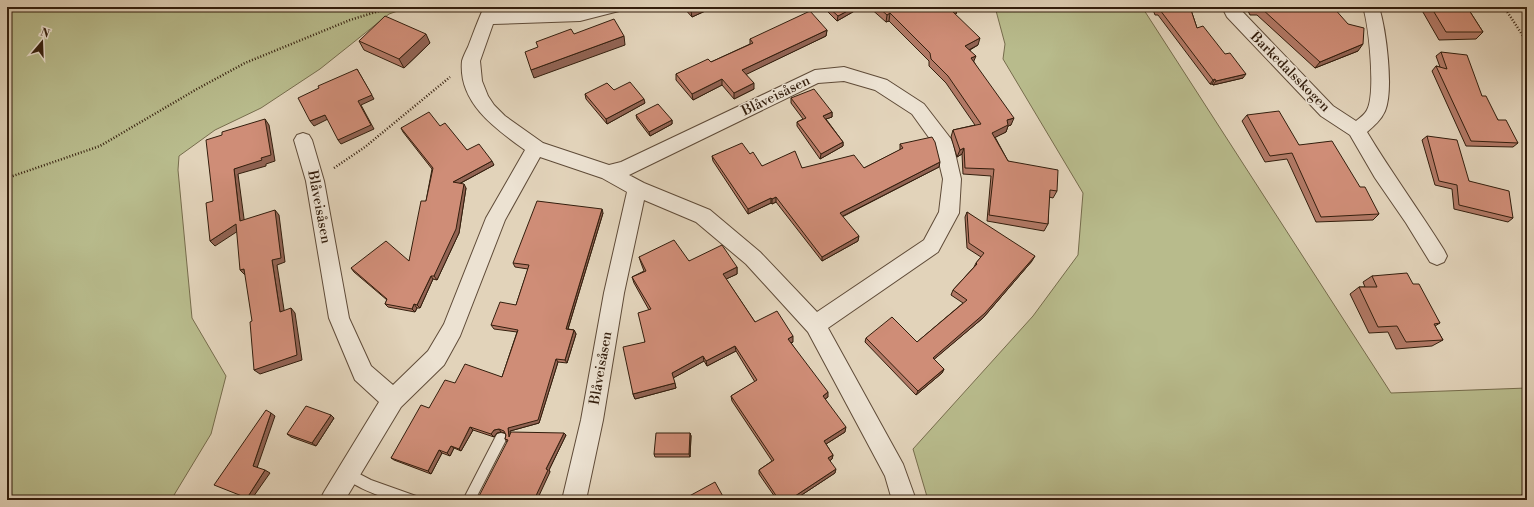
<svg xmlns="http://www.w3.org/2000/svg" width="1534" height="507" font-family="'Libre Bodoni',serif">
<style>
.green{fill:#b8bb8c;stroke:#766c4c}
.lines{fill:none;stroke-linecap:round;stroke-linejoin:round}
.lane-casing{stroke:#5f4b38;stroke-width:2}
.street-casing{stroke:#5f4b38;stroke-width:2}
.path{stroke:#331e0d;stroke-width:2.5;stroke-dasharray:1 2;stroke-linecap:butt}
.lane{fill:#ece2d2;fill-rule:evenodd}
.street{fill:#ece2d2;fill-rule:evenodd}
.wall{fill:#b27966;stroke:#331e0d}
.shaded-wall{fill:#916353;stroke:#331e0d}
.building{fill:#cf8d77;stroke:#331e0d}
.labels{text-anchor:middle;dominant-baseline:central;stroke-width:3;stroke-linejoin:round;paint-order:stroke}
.street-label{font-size:14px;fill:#331e0d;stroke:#ece2d2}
</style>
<rect width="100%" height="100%" fill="#e2d3ba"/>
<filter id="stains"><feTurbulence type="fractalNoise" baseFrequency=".005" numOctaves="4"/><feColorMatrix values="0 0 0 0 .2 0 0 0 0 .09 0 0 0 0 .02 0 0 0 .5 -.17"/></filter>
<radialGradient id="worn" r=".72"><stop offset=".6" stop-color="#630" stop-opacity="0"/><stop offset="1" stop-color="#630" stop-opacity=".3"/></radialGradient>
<path class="green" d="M 7,7 L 409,7 L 389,14 L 320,69 L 261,108 L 215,130 L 179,156 L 178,170 L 192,318 L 226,376 L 211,434 L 171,500 L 7,500 Z
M 995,7 L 1142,7 L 1391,393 L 1527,388 L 1527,489 L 1516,500 L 928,500 L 913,449 L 1033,316 L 1078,255 L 1083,193 L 1003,59 L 1005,44 Z"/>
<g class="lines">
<g class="lane-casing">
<path id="lane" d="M 501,433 L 505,434 L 507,438 L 475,500 L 463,500 L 497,434 Z
M 348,468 L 371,480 L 416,496 L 418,500 C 411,500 403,501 396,500 C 384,499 347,484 342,474 L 344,470 Z"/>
</g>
<g class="street-casing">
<path id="street" d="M 484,7 L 500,7 L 498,12 L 580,9 L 589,7 L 621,7 L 619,11 L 580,21 L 493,24 L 480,61 L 482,81 L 488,96 L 494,105 L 505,116 L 543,143 L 609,165 L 621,162 L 815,70 L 844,67 L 887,80 L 924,104 L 951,139 L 953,144 L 961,179 L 959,213 L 938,252 L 828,328 L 903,464 L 916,500 L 892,500 L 885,476 L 808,332 L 746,264 L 696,222 L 644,200 L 624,293 L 603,420 L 586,500 L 562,500 L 581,420 L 604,293 L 627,192 L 602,178 L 540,157 L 505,220 L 460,336 L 444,365 L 401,407 L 345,500 L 320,500 L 324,492 L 379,402 L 355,380 L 329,318 L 306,181 L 294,140 L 297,135 L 303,133 L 309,135 L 312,140 L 324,181 L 349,318 L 371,366 L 393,385 L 428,351 L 444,324 L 486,218 L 525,150 C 496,129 458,103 462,61 C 463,57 466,51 468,47 C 473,34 478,20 484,7 ZM 844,81 L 875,90 L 912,114 L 935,146 L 943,179 L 939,212 L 924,240 L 817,312 L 760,252 L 710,210 L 644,183 L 629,175 L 818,83 Z
M 1222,7 L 1238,7 L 1333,106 L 1356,121 C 1360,118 1365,114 1367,110 C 1376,93 1369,26 1363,7 L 1379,7 C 1386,29 1394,90 1385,111 C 1381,120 1374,126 1367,132 C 1391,172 1419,210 1444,250 L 1447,256 L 1444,262 L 1437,265 L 1430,262 L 1406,223 L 1375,178 L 1350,135 L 1321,116 L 1227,17 Z"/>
</g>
<path class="path" d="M 1504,7 L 1527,42
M 334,168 L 365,147 L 450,77
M 7,178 L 100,146 L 197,89 L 245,63 L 350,20 L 392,7"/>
<use href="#lane" class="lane"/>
<use href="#street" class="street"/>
</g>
<path class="wall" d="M 683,7 L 714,7 L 692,17 Z
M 823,7 L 868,7 L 860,11 L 858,9 L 837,21 Z
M 869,7 L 958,7 L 956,14 L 955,14 L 978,45 L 970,50 L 974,62 L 1011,125 L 1008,126 L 1006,132 L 995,137 L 1008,161 L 1057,191 L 1053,198 L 1049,197 L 1048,224 L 1044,231 L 987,221 L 991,176 L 963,174 L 962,154 L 957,157 L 951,137 L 953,130 L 975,125 L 946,83 L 929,66 L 929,61 L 889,21 L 886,22 Z
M 1152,7 L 1190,7 L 1197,28 L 1243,78 L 1213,85 L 1212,84 L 1210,84 L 1158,15 L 1155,15 Z
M 1246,7 L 1333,7 L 1358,51 L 1315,68 L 1257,15 L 1250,15 Z
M 1420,7 L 1467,7 L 1483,32 L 1476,39 L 1439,40 Z
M 827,30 L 826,36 L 746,74 L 754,89 L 734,99 L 722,85 L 693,100 L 676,80 L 676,74 L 711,62 L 750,44 L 750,39 Z
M 359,41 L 430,43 L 404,68 L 364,50 Z
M 1441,52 L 1482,96 L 1498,120 L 1518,143 L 1513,147 L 1466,146 L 1432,71 L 1436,66 L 1440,67 L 1436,56 Z
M 614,90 L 645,103 L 607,124 L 586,99 L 585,94 Z
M 791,98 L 832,112 L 832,117 L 826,119 L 843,142 L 843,146 L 820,159 L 797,126 L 797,122 L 803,119 L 791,103 Z
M 636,115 L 672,120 L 672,124 L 650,136 L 637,119 Z
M 1247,115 L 1299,145 L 1360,187 L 1379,214 L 1373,220 L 1316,222 L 1287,159 L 1265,162 L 1242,121 Z
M 440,126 L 467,150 L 494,165 L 461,183 L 466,188 L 459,233 L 437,280 L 433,279 L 420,308 L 417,308 L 415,312 L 388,307 L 385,304 L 387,300 L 354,272 L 351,268 L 409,261 L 426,201 L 432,169 L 403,132 L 401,128 Z
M 1427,136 L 1469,181 L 1513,218 L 1508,222 L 1454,209 L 1452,189 L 1435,185 L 1422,140 Z
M 900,144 L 939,167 L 842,217 L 858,241 L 822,261 L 776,202 L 772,204 L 771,203 L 748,214 L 713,161 L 712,156 L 750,154 L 762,166 L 802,168 L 864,168 L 900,150 Z
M 967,212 L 1032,261 L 983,318 L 934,359 L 944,369 L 942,373 L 916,395 L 865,342 L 866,338 L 917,342 L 963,303 L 951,295 L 953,290 L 974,267 L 976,263 L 981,257 L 967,248 L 965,217 Z
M 603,213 L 568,329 L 574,330 L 576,334 L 567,363 L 558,362 L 539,423 L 510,431 L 510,434 L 566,435 L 549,470 L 550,472 L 507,442 L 505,439 L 506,435 L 505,433 L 501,432 L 497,433 L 494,437 L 473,430 L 461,451 L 454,448 L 450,456 L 442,453 L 431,474 L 394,460 L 391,458 L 429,408 L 455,383 L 502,377 L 517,332 L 494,329 L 491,325 L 516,305 L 528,269 L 515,267 L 513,263 Z
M 639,257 L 689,261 L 737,267 L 737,274 L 726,279 L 755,322 L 793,342 L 791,343 L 828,397 L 825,399 L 845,432 L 826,444 L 833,455 L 832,459 L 830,461 L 835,473 L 794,500 L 777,500 L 759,474 L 759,470 L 772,461 L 732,401 L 731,396 L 755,382 L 736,351 L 707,366 L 704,361 L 673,378 L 676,388 L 635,399 L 633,394 L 645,342 L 649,310 L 634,283 L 632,277 L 644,271 L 641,263 Z
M 1372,276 L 1413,284 L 1440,323 L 1435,326 L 1443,340 L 1432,346 L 1396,349 L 1388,332 L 1369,333 L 1350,294 L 1359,287 L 1365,287 L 1363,282 Z
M 331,415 L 334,418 L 316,446 L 291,437 L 287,434 Z
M 690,433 L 691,436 L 690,457 L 655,457 L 654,454 Z"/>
<path class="shaded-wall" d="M 703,7 L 714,7 L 692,17 L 691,12 Z
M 855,7 L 859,7 L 858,9 L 837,21 L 838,16 Z
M 861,7 L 868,7 L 860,11 Z
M 956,7 L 958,7 L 956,14 L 948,17 L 950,9 Z
M 890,13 L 889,21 L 886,22 L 887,15 Z
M 827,30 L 826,36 L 743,76 L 742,70 Z
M 426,34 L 430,43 L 404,68 L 399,59 Z
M 624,36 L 625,45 L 534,78 L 531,70 Z
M 980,38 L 978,45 L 963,53 L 965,46 Z
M 1363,44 L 1358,51 L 1315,68 L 1320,62 Z
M 976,56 L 973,63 L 971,58 Z
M 357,69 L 374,99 L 361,105 L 374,129 L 341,144 L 338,140 L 358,101 Z
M 1246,74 L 1243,78 L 1213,85 L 1216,81 Z
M 722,79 L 722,85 L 693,100 L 692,94 Z
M 1215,79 L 1212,84 L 1210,84 L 1213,80 Z
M 754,83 L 754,89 L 734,99 L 734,93 Z
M 644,99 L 645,103 L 607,124 L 606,119 Z
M 832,112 L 832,117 L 823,120 L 823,116 Z
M 325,115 L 328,119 L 314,126 L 310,121 Z
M 1014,118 L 1011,125 L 1008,126 L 1006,132 L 990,140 L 992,133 L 1007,120 Z
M 265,119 L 269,125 L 275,161 L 266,164 L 266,166 L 238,174 L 245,226 L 240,221 L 234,169 L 261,158 Z
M 672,120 L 672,124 L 650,136 L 649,132 Z
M 843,142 L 843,146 L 820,159 L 821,154 Z
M 964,148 L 962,154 L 957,157 L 960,150 Z
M 492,161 L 494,165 L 455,186 L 453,182 Z
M 940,162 L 939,167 L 839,218 L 840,213 Z
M 464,184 L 466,188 L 459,233 L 437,280 L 434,276 Z
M 776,197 L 776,202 L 772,204 L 772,199 Z
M 771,198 L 771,203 L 748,214 L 748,209 Z
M 602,209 L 603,213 L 567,332 L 566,329 Z
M 275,210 L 279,215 L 285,262 L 277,265 L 285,316 L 280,312 L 272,260 Z
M 236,224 L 241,229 L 215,246 L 210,241 Z
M 859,236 L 858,241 L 822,261 L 822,257 Z
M 1035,256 L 1032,261 L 983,318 L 931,362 L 933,358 Z
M 737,267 L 737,274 L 724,280 L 723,274 Z
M 244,269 L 245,275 L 240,270 Z
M 431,276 L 433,279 L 420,308 L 417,305 Z
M 414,304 L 417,308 L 415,312 L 412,309 Z
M 291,308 L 295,313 L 302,360 L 260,374 L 254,370 Z
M 574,330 L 576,334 L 567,363 L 565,360 Z
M 793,336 L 793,342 L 788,344 L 788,339 Z
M 735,346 L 736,351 L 707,366 L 706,361 Z
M 703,356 L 704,361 L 673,378 L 672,373 Z
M 556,359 L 558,362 L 539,423 L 510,431 L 511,440 L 509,437 L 508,428 Z
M 944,369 L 942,373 L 916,395 L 918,391 Z
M 675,383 L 676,388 L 635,399 L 633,394 Z
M 828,392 L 828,397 L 822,401 L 823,396 Z
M 271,413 L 275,416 L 257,468 L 253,466 Z
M 331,415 L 334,418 L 316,446 L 312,443 Z
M 470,427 L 473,430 L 461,451 L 459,449 Z
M 846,427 L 845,432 L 823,446 L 824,441 Z
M 499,429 L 501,432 L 497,433 L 494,437 L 491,434 L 494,430 Z
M 564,433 L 566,435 L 549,470 L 550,472 L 537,500 L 534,500 L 546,469 Z
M 690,433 L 691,436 L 690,457 L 689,454 Z
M 451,446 L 454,448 L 450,456 L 447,453 Z
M 439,450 L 442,453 L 431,474 L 428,471 Z
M 833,455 L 832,459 L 827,463 L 828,458 Z
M 836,469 L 835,473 L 794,500 L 789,500 Z
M 265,470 L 270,473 L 251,500 L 247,498 Z"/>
<path class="building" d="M 687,7 L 703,7 L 691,12 Z
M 828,7 L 855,7 L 838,16 Z
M 878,7 L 956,7 L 950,9 L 980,38 L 965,46 L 976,56 L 971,58 L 1014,118 L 1007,120 L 1008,125 L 992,133 L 1008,161 L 1058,170 L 1057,191 L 1050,190 L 1048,224 L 989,215 L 994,169 L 965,168 L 964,148 L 960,150 L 953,130 L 981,124 L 948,76 L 931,59 L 930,53 L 890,13 L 887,15 Z
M 1156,7 L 1190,7 L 1197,28 L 1203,26 L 1225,54 L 1230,53 L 1246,74 L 1216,81 L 1215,79 L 1213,80 L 1160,10 L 1157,10 Z
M 1253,7 L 1333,7 L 1348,24 L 1364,28 L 1363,44 L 1320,62 L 1261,8 L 1254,9 Z
M 1431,7 L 1467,7 L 1483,32 L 1446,32 Z
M 810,11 L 827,30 L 742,70 L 754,83 L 734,93 L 722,79 L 692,94 L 676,74 L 708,59 L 711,62 L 753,43 L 750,39 Z
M 385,16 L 426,34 L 399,59 L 359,41 Z
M 614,19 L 624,36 L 531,70 L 525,52 L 538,47 L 536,42 L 571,29 L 574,34 Z
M 1441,52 L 1467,55 L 1482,96 L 1486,96 L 1498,120 L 1506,120 L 1518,143 L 1471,141 L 1436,66 L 1447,69 Z
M 357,69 L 372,95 L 358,101 L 371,125 L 338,140 L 325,115 L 310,121 L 298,98 L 319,88 L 318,86 Z
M 630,82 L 644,99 L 606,119 L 585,94 L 607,83 L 614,90 Z
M 814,89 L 832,112 L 823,116 L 843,142 L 821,154 L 797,122 L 806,118 L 791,98 Z
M 658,104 L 672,120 L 649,132 L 636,115 Z
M 1279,111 L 1299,145 L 1332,141 L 1360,187 L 1365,187 L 1379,214 L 1321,217 L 1292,153 L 1270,156 L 1247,115 Z
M 429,112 L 440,126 L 445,123 L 467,150 L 479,144 L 492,161 L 453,182 L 464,184 L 456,229 L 434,276 L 431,276 L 417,305 L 414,304 L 412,309 L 385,304 L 387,299 L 351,268 L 386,241 L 409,261 L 421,201 L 426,201 L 433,168 L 401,128 Z
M 265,119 L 271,155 L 261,158 L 262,160 L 234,169 L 240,221 L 275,210 L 281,258 L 272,260 L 280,312 L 291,308 L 297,355 L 254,370 L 250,322 L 252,321 L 244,269 L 240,270 L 236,224 L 210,241 L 206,203 L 213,201 L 206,140 L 222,135 L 222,132 Z
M 1427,136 L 1457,140 L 1469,181 L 1509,191 L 1513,218 L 1459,205 L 1457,185 L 1439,181 Z
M 932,137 L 935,142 L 940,162 L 840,213 L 859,236 L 822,257 L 776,197 L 772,199 L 771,198 L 748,209 L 712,156 L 742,143 L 750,154 L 753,152 L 762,166 L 795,151 L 802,168 L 854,155 L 864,168 L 903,148 L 900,144 Z
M 537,201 L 602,209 L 566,329 L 574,330 L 565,360 L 556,359 L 538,420 L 508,428 L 509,437 L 511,432 L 564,433 L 546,469 L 548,470 L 534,500 L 477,500 L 508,440 L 505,439 L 506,435 L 504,431 L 499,429 L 494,430 L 491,434 L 470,427 L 459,449 L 451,446 L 447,453 L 439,450 L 428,471 L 391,458 L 421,405 L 429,408 L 445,380 L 455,383 L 465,364 L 502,377 L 518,330 L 491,325 L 500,302 L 516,305 L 529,265 L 513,263 Z
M 967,212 L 1035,256 L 985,313 L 933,358 L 944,369 L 918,391 L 866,338 L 892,317 L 917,342 L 967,300 L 953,290 L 977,264 L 976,263 L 984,253 L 969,243 Z
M 674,240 L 689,261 L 722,245 L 737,267 L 723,274 L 755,322 L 777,311 L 793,336 L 788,339 L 828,392 L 823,396 L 846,427 L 824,441 L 833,455 L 828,458 L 836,469 L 789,500 L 779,500 L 759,470 L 774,460 L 731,396 L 757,380 L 735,346 L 706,361 L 703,356 L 672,373 L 675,383 L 633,394 L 623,347 L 645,342 L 638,313 L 651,309 L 632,277 L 646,271 L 639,257 Z
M 1407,273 L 1413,284 L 1419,284 L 1440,323 L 1434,324 L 1443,340 L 1406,342 L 1397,326 L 1378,327 L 1359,287 L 1377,287 L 1372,276 Z
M 306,406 L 331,415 L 312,443 L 287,434 Z
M 266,410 L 271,413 L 253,466 L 265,470 L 247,498 L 214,485 Z
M 656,433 L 690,433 L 689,454 L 654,454 Z
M 715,482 L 725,500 L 682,500 Z"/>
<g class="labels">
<g class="street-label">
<text transform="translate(1290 72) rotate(45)">Barkedalsskogen</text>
<text transform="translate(776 96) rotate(-26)">Blåveisåsen</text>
<text transform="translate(319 207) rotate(79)">Blåveisåsen</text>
<text transform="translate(601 368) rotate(-80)">Blåveisåsen</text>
</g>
</g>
<rect width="1534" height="507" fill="none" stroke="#e2d3ba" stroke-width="24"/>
<rect x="8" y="8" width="1518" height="491" fill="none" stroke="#331e0d" stroke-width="2"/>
<rect x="12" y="12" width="1510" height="483" fill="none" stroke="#331e0d"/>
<g transform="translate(42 42) rotate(19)" stroke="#ece2d2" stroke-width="3" paint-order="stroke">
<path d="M0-3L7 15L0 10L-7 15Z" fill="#331e0d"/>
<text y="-6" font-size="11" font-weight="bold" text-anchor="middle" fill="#331e0d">N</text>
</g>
<rect width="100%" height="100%" filter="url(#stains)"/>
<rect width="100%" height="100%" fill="url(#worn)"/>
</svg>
